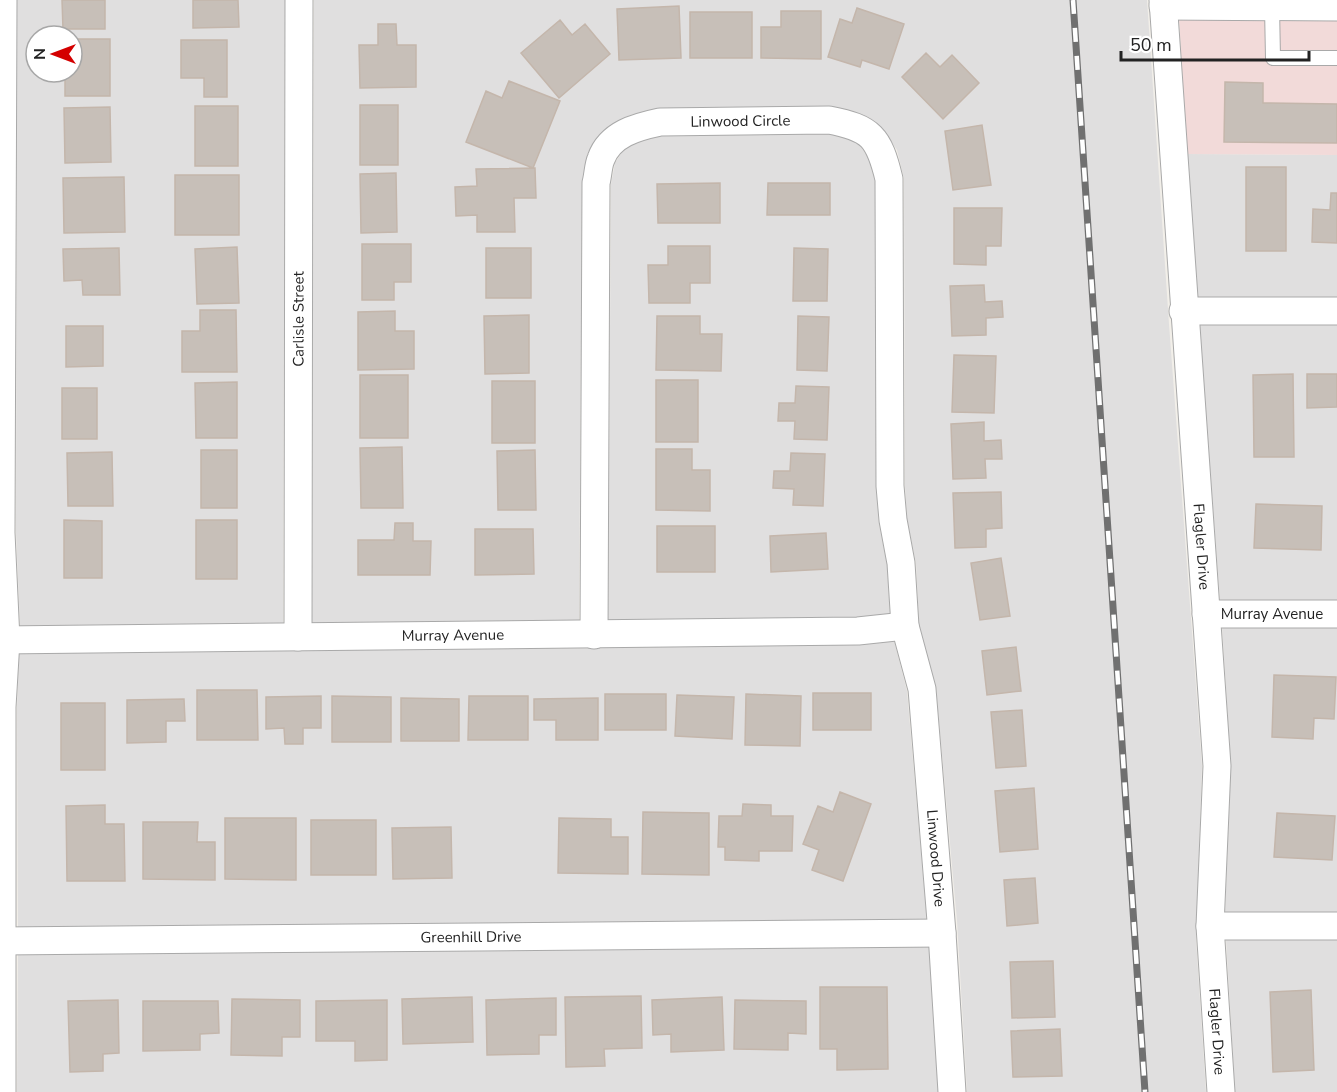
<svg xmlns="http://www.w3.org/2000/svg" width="1337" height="1092" font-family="'Nunito Sans',sans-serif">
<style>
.residential{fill:#e0dfdf;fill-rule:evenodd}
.commercial{fill:#f2dad9}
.building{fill:#c7bfb8;stroke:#c4b6ab;stroke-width:1.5}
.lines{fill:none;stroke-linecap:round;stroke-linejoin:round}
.lane-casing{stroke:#a9a9a9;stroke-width:16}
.street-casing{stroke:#a9a9a9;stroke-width:29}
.lane{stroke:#fff;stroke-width:14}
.street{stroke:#fff;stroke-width:27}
.rail-casing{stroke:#707070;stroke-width:7}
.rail{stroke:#fff;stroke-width:4.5;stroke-dasharray:14;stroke-linecap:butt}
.labels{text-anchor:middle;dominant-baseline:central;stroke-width:4.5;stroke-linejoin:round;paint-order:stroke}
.street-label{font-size:15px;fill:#222;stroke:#fff}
</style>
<rect width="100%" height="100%" fill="#f2efe9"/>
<path class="residential" d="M 17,0 L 285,0 L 283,625 L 20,626 L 16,532 ZM 36,36 L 72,36 L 72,72 L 36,72 Z
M 314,0 L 1147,0 L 1169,324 L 1202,766 L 1196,939 L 1206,1092 L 967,1092 L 957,921 L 936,688 L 919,624 L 916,563 L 907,519 L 905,486 L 904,179 L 897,150 L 882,128 L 855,112 L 829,107 L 660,109 L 631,115 L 605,129 L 588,152 L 582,183 L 579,622 L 312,624 Z
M 827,133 L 847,136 L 859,144 L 869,158 L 875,180 L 876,486 L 879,523 L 887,565 L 890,614 L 857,618 L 608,622 L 611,184 L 615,163 L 624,149 L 640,139 L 662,135 Z
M 1187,154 L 1337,155 L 1337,298 L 1197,298 Z
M 1337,323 L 1337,601 L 1220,601 L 1199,324 Z
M 1222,627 L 1337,627 L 1337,913 L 1225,913 L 1231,766 Z
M 894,640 L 907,691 L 927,921 L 18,928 L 17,707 L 19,652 L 608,648 L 858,644 Z
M 1226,939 L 1337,939 L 1337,1092 L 1235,1092 Z
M 929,947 L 938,1092 L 17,1092 L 18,954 Z"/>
<path class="commercial" d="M 1179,19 L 1337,20 L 1337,155 L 1187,154 Z"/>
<path class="building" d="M 62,0 L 105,0 L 105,29 L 63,29 Z
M 193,0 L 238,0 L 239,27 L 193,28 Z
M 679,6 L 681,58 L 619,60 L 617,9 Z
M 857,8 L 904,24 L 889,69 L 862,60 L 860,67 L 828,57 L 840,19 L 852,23 Z
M 781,11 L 821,11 L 821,59 L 761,58 L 761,27 L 781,27 Z
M 690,12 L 752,12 L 752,58 L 690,58 Z
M 560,20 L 572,35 L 585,24 L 610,54 L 559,98 L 521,53 Z
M 378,24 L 396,24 L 397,45 L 416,45 L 416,87 L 360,88 L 359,45 L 378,45 Z
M 72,39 L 110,39 L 110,96 L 65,96 L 65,72 L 72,72 Z
M 181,40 L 227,40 L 227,97 L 204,97 L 204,78 L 181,78 Z
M 926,53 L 940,67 L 952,55 L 979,83 L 943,119 L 902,77 Z
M 509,81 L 560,101 L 533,168 L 466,142 L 486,91 L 502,98 Z
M 1225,82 L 1263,83 L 1263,103 L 1337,104 L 1337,143 L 1224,142 Z
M 360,105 L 398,105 L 398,165 L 360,165 Z
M 195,106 L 238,106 L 238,166 L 195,166 Z
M 110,107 L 111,162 L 65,163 L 64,108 Z
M 982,125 L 991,185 L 953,190 L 945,131 Z
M 1246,167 L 1286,167 L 1286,251 L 1246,251 Z
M 535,168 L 536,198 L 514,198 L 515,232 L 477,232 L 477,215 L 456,216 L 455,187 L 477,186 L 476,169 Z
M 396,173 L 397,232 L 361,233 L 360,174 Z
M 175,175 L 239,175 L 239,235 L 175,235 Z
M 124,177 L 125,232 L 64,233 L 63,178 Z
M 720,183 L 720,223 L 658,223 L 657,184 Z
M 768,183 L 830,183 L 830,215 L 767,215 Z
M 1331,193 L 1337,193 L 1337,243 L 1312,242 L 1313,209 L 1330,210 Z
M 954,208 L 1002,208 L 1001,246 L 986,246 L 986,265 L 954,264 Z
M 362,244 L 411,244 L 411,282 L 394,282 L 394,300 L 362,300 Z
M 668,246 L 710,246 L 710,283 L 690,283 L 690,303 L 649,303 L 648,265 L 668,265 Z
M 237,247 L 239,303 L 197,304 L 195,249 Z
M 119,248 L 120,295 L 83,295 L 82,280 L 64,281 L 63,249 Z
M 486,248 L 531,248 L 531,298 L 486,298 Z
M 794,248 L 828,249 L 827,301 L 793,301 Z
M 984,285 L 985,302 L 1002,301 L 1003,317 L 986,318 L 986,335 L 952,336 L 950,286 Z
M 200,310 L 236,310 L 237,372 L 182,372 L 182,331 L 200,331 Z
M 395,311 L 395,331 L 414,331 L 414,369 L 358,370 L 358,312 Z
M 529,315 L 529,373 L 485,374 L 484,316 Z
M 657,316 L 700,316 L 700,334 L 722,334 L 721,371 L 656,370 Z
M 798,316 L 829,317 L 827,371 L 797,370 Z
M 66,326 L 103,326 L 103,366 L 66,367 Z
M 954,355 L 996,356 L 994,413 L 952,412 Z
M 1293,374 L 1294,457 L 1254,457 L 1253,375 Z
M 1307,374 L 1337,374 L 1337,407 L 1307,408 Z
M 360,375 L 408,375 L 408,438 L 360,438 Z
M 656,380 L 698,380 L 698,442 L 656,442 Z
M 492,381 L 535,381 L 535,443 L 492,443 Z
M 237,382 L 237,438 L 196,438 L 195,383 Z
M 796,386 L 829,387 L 827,440 L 794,439 L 795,421 L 778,421 L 779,403 L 795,403 Z
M 62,388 L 97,388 L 97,439 L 62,439 Z
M 984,422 L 984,441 L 1001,440 L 1002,459 L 985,459 L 986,478 L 953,479 L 951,424 Z
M 402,447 L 403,508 L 361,508 L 360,448 Z
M 656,449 L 692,449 L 692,470 L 710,470 L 710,511 L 656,510 Z
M 201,450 L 237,450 L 237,508 L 201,508 Z
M 535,450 L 536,510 L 498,510 L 497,451 Z
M 112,452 L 113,506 L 68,506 L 67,453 Z
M 791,453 L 825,454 L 823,506 L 793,505 L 794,489 L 773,488 L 774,471 L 790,471 Z
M 1001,492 L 1002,528 L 986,529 L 986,547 L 955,548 L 953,493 Z
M 1256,504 L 1322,506 L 1321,550 L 1254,548 Z
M 64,520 L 102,521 L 102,578 L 64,578 Z
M 196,520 L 237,520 L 237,579 L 196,579 Z
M 395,523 L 413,523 L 413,541 L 431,541 L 430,575 L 358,575 L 358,540 L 394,540 Z
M 657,526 L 715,526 L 715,572 L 657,572 Z
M 475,529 L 533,529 L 534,574 L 475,575 Z
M 826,533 L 828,569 L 771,572 L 770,536 Z
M 1001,558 L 1010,616 L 980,620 L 971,563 Z
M 1016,647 L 1021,691 L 987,695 L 982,651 Z
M 1274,675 L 1336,677 L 1334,719 L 1314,718 L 1313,739 L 1272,737 Z
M 197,690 L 257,690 L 258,740 L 197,740 Z
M 813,693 L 871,693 L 871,730 L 813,730 Z
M 605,694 L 666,694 L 666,730 L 605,730 Z
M 746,694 L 801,696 L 800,746 L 745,745 Z
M 677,695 L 734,697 L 732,739 L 675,736 Z
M 321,696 L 321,728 L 303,728 L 303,744 L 285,744 L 284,728 L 266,729 L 266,697 Z
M 332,696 L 391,697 L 391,742 L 332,742 Z
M 469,696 L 528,696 L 528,740 L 468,740 Z
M 401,698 L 459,699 L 459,741 L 401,741 Z
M 598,698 L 598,740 L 556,740 L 556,720 L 534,720 L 534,699 Z
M 184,699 L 185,721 L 166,721 L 166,742 L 127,743 L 127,700 Z
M 61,703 L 105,703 L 105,770 L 61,770 Z
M 1022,710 L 1026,766 L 996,768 L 991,712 Z
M 1034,788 L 1038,849 L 1000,852 L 995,791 Z
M 840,792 L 871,804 L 843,881 L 812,870 L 819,850 L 803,844 L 818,806 L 833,812 Z
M 743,804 L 771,805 L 771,816 L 793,816 L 792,851 L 759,851 L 759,861 L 725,860 L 725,847 L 718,847 L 719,816 L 742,816 Z
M 105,805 L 105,824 L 124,824 L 125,881 L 67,881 L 66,806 Z
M 643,812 L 709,813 L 709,875 L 642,874 Z
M 1277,813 L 1335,816 L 1332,860 L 1274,857 Z
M 225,818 L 296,818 L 296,880 L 225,879 Z
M 559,818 L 611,819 L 611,837 L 628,837 L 628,874 L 558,873 Z
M 311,820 L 376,820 L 376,875 L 311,875 Z
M 143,822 L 198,822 L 197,842 L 215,842 L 215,880 L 143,879 Z
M 451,827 L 452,878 L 393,879 L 392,828 Z
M 1035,878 L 1038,923 L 1007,926 L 1004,880 Z
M 1053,961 L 1055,1017 L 1012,1018 L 1010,962 Z
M 820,987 L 887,987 L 888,1069 L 837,1070 L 837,1049 L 820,1049 Z
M 1311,990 L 1314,1070 L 1273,1072 L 1270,992 Z
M 641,996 L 642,1048 L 604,1049 L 605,1066 L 566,1067 L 565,997 Z
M 472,997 L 473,1042 L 403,1044 L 402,999 Z
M 722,997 L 724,1050 L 671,1052 L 671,1034 L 653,1035 L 652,1000 Z
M 556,998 L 556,1035 L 539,1035 L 539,1054 L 487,1055 L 486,1000 Z
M 232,999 L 300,1000 L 300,1037 L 282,1037 L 282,1056 L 231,1055 Z
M 118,1000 L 119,1053 L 103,1054 L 103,1071 L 70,1072 L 68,1001 Z
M 387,1000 L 387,1060 L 355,1061 L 355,1041 L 316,1041 L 316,1001 Z
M 735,1000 L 806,1001 L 806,1034 L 788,1033 L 788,1050 L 734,1049 Z
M 143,1001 L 218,1001 L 219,1033 L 200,1034 L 200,1050 L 143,1051 Z
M 1060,1029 L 1062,1076 L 1013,1077 L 1011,1031 Z"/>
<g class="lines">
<g class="lane-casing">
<path id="lane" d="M 1272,7 L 1273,58 L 1337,58"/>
</g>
<g class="street-casing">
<g id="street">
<path id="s1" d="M 1163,0 L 1217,766 L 1210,926 L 1221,1092"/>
<path d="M 1163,6 L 1337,7"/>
<path d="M 1183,311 L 1337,311"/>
<path id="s2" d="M 1206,614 L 1337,614"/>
<path id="s3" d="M 594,635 L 596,183 C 598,176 598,166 601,159 C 610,134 636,127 660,122 L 829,120 C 871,128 879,137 889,179 L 890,486 L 893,520 L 901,563 L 905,626 L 922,689 L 942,933 L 952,1092"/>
<path id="s4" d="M 298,637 L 299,0"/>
<path id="s5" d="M 0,640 L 858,631 L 905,626"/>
<path d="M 1210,926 L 1337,926"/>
<path id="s6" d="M 0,941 L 942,933"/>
<path d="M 2,1092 L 2,707 L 6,640 L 1,533 L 3,0"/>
</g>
</g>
<use href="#lane" class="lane"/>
<use href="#street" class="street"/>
<g class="rail-casing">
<path id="rail" d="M 1073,0 L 1145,1092"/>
</g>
<use href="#rail" class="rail"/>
</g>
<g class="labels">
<g class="street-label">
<text stroke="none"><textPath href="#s3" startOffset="630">Linwood Circle</textPath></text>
<text stroke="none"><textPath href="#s4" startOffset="318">Carlisle Street</textPath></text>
<text stroke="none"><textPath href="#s1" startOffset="548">Flagler Drive</textPath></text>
<text stroke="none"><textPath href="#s2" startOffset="66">Murray Avenue</textPath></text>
<text stroke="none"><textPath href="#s5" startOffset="453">Murray Avenue</textPath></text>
<text stroke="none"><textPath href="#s3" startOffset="1494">Linwood Drive</textPath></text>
<text stroke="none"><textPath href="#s6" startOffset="471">Greenhill Drive</textPath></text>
<text stroke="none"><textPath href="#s1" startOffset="1034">Flagler Drive</textPath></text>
</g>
</g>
<g transform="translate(54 54) rotate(270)"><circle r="28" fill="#ffffff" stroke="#a7a7a7" stroke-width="1.5"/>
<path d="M0-4.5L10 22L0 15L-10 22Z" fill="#d40000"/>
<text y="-9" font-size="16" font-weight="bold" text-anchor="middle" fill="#222222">N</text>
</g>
<path d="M1121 51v9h188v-9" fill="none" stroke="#222222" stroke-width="3"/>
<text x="1130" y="51" font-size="18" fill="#222222" stroke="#ffffff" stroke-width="4.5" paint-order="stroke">50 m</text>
</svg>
